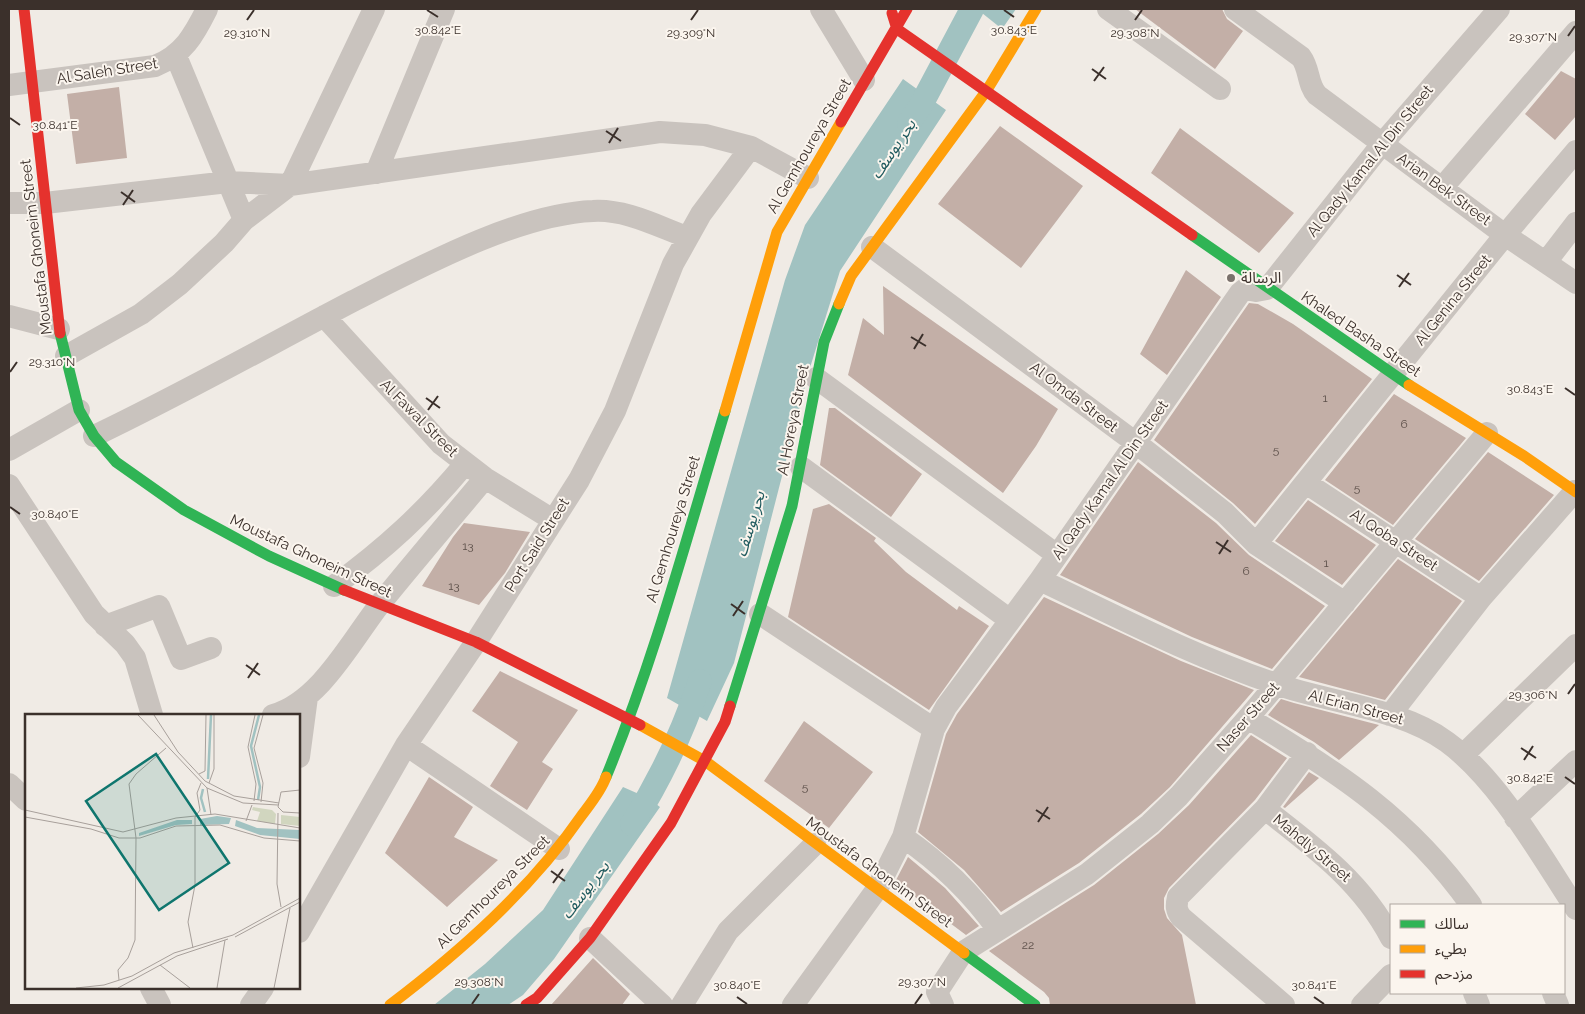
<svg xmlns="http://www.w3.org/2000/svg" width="1585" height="1014" font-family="Raleway,'Noto Sans Arabic',sans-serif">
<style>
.water{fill:#a1c2c1}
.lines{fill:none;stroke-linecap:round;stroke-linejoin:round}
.canal{stroke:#a1c2c1;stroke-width:24}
.building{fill:#c3afa7}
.street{stroke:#c9c3be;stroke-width:22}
.fast{stroke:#30b455;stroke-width:11}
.slow{stroke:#ff9f0a;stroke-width:11}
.jam{stroke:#e5322d;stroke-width:11}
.ticks{fill:none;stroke:#3b302b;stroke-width:2}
.poi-dot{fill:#7a716c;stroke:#fbf5ee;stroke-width:2}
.labels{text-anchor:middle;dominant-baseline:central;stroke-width:4;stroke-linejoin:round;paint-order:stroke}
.number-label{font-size:12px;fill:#5d504a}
.street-label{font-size:15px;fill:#3b302b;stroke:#fbf5ee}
.poi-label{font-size:15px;fill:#3b302b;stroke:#fbf5ee;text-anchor:start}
.water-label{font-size:16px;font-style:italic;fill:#1f5a5e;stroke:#fbf5ee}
.inset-river{fill:none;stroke:#a1c2c1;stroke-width:2.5}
.inset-road{fill:none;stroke:#a8a09b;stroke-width:1}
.view{fill:#0f766e;fill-opacity:0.15;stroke:#0f766e;stroke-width:2.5}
.inset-edge{fill:none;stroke:#3b302b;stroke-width:2.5}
.ticks-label{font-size:12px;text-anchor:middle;fill:#3b302b;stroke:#fbf5ee;stroke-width:4;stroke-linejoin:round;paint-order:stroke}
</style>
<rect width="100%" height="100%" fill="#f0ebe5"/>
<path class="water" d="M 977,9 L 1016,9 L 1002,29 Z
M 903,79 L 946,110 L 840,271 L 809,371 L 734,663 L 707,721 L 667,698 L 785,280 L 805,225 Z
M 623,787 L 648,798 L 660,807 L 554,959 L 523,995 L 508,1005 L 434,1005 L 485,964 L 543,910 Z"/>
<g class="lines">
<path class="canal" d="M 909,123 L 921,105 L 972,9
M 632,824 C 660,780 683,731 700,681"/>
</g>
<path class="building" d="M 1135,9 L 1222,9 L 1227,19 L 1243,31 L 1215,69 Z
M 1561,71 L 1576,79 L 1576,116 L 1555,140 L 1525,114 Z
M 119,87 L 127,158 L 76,164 L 67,94 Z
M 1000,126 L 1083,186 L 1021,268 L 938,204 Z
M 1180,128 L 1294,213 L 1259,253 L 1151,173 Z
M 1186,270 L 1221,297 L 1167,375 L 1140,354 Z
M 883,286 L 1058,409 L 1036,446 L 1003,493 L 848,375 L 863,318 L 884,335 Z
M 1249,303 L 1258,304 L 1293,324 L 1372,379 L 1255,524 L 1233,503 L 1154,440 Z
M 1394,394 L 1466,438 L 1393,525 L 1325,480 Z
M 829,408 L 835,408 L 922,474 L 891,517 L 820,465 Z
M 1488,452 L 1554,495 L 1479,581 L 1415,539 Z
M 1138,462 L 1216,523 L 1249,555 L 1325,606 L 1272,669 L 1192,637 L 1060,575 Z
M 1308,500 L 1376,545 L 1342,585 L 1275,541 Z
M 829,504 L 876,538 L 874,541 L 906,572 L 957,610 L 959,606 L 989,626 L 929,710 L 788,617 L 813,509 Z
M 464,523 L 530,532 L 505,573 L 479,605 L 422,586 L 453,537 Z
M 1398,559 L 1462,601 L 1385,700 L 1299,677 Z
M 1044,597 L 1181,661 L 1254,690 L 1170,787 L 1141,814 L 1079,863 L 1001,912 L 964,870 L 918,832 L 946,734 L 957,714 Z
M 500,671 L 578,710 L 542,762 L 553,769 L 527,810 L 490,786 L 518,742 L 472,711 Z
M 1281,699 L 1294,703 L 1379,725 L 1339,760 L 1314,742 L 1268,715 Z
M 804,721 L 873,772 L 829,828 L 764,781 Z
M 1251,735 L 1287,758 L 1255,800 L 1169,888 L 1164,898 L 1164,909 L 1167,918 L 1182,935 L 1196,1005 L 1050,1005 L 1049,998 L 1044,992 L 989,951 L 1094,885 L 1158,834 L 1189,805 Z
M 1309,772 L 1319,778 L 1285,808 L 1283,807 Z
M 429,777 L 473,807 L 454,837 L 498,860 L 447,907 L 385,853 Z
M 908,857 L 945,888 L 979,926 L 966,935 L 895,882 Z
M 593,958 L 630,994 L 622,1005 L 551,1005 Z"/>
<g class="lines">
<path class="street" d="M 821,9 L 864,80
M 1108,9 L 1220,89
M 1235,9 L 1301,57 C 1310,69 1307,84 1317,95 L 1505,235 L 1576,283
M 176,56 L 244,220
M 9,85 L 155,66 C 183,55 194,35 207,9
M 376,173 L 444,9
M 1442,188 L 1576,32
M 9,203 L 45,203 L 228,182 L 290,185 L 660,132 L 705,135 L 751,147 L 808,178
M 872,247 L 1136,443 L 1225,513 L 1256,544 L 1345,603
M 1546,262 L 1576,223
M 9,316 L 59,329
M 324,316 L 441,444 L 485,478 L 553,520
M 66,356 L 141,314 L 180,284 L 224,243 L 244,220 L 290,185 L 374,9
M 816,378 L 1057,555
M 94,436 C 182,394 267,346 353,301 C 420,267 518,214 593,211 C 625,209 657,226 687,237
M 9,450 L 79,410
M 801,467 L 1010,620
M 1306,483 L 1481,598
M 9,485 L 94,614 L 125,644 L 135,658 L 152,715
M 1256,544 L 1505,235 L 1576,151
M 1040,580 C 1118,617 1195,657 1276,684 C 1330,703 1401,708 1447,742 C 1499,780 1541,856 1576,909
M 334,586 C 386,548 424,513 465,464
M 760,614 L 934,729
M 105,626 L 159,606 L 181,659 L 211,648
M 273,715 C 320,702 351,641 380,604 C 414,562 450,520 485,478
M 1390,715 L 1481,598 L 1575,491
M 1248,718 C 1338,772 1409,818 1471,905
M 406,745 L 559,849
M 1463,755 L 1576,645
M 299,757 L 307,697
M 9,784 L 26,800
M 1265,809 C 1314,847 1362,882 1391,938
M 1515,818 L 1576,761
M 903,837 C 941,863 971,892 998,930
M 299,932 L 406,745 L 476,642 L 579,480 L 615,411 L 673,264 L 701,214 L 751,147
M 590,938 L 662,1005
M 151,988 L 160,1005
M 1474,993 L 1479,1005
M 1553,993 L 1558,1005
M 251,1005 L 263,988
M 682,1005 L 728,931 L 815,844
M 793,1005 L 877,889 L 903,837 L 934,729 L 946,707 L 1040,580 L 1240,293 L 1245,289 L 1256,291 L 1267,289 L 1382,144 L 1499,9
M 943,1005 L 937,992 L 963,952 L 1087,874 L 1150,824 L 1179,796 L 1248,718 L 1487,433
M 1284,1005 L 1181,917 C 1176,910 1176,906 1178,897 L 1265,809 L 1307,753
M 1362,1005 L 1391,975"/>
<path class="fast" d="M 1192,235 L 1409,385
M 60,333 L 79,410 L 94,436 L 116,462 L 184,510 L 269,556 L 344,590
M 730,706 L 792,506 L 824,342 L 839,304
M 606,777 C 655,658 688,533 725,411
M 964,953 L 1035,1005"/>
<path class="slow" d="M 839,304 L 851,276 L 987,90 L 1036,9
M 1409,385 L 1524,456 L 1576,492
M 725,411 L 777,232 L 841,122
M 640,725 L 705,761 L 964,953
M 390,1005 C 461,951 531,889 582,815 C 591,803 601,791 606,777"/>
<path class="jam" d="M 24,9 L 60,333
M 892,13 L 897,29 L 1192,235
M 841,122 L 907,9
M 344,590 L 476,642 L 640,725
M 526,1005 L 537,998 L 590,938 L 671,823 L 725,722 L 730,706"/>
</g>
<path class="ticks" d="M 427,10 L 438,17M 1004,10 L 1014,17M 247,20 L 254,10M 691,20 L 698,10M 1135,20 L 1142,10M 1568,36 L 1575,26M 1092,69 L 1106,79M 1094,81 L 1104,67M 10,118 L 20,125M 606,131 L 621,141M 609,143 L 618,128M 121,192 L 135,202M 123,205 L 133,190M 1397,275 L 1411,285M 1399,287 L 1409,273M 911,337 L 926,346M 914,349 L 923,334M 10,372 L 17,362M 1565,388 L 1575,395M 426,398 L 440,408M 428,410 L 438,396M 10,507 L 20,514M 1216,542 L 1231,552M 1219,554 L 1228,540M 731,604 L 745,614M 733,616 L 743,601M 246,665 L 260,675M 248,678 L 258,663M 1568,694 L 1575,684M 1521,748 L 1536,758M 1524,760 L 1533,746M 1565,777 L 1575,784M 1036,810 L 1050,819M 1038,822 L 1048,807M 551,871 L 565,881M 553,883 L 563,869M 737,997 L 747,1004M 1314,997 L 1324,1004M 472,1004 L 479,994M 915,1004 L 922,994"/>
<circle class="poi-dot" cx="1231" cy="278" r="5"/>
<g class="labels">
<g class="number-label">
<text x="1325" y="398">1</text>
<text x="1404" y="424">6</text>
<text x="1276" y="450">5</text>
<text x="1357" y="488">5</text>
<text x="468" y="546">13</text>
<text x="1326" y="563">1</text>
<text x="1246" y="571">6</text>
<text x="454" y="586">13</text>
<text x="805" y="787">5</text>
<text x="1028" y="945">22</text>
</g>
<g class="street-label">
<text transform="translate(107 71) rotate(-9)">Al Saleh Street</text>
<text transform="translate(809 146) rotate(-60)">Al Gemhoureya Street</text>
<text transform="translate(1370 161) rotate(-51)">Al Qady Kamal Al Din Street</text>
<text transform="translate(1444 189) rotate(36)">Arian Bek Street</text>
<text transform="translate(36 247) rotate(-97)">Moustafa Ghoneim Street</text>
<text transform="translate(1453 300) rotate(-51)">Al Genina Street</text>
<text transform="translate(1361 334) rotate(34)">Khaled Basha Street</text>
<text transform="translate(1074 397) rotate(37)">Al Omda Street</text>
<text transform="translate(419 418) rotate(45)">Al Fawal Street</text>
<text transform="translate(793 420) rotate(-79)">Al Horeya Street</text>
<text transform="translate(1110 480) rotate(-55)">Al Qady Kamal Al Din Street</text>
<text transform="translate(673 529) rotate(-73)">Al Gemhoureya Street</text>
<text transform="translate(1394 540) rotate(33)">Al Qoba Street</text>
<text transform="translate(537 545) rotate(-58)">Port Said Street</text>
<text transform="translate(311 556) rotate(25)">Moustafa Ghoneim Street</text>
<text transform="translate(1356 707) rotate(15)">Al Erian Street</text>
<text transform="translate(1248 717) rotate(-49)">Naser Street</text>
<text transform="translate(1312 848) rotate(40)">Mahdly Street</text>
<text transform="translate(879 872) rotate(36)">Moustafa Ghoneim Street</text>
<text transform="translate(493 892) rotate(-45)">Al Gemhoureya Street</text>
</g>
<g class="poi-label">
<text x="1241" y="278">الرسالة</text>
</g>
<g class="water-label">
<text transform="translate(893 149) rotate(-56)">بحر يوسف</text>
<text transform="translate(750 524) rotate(-73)">بحر يوسف</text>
<text transform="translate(585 890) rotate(-52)">بحر يوسف</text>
</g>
</g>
<g transform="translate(25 714)">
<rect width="275" height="275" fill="#f0ebe5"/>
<path d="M 228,93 L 247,96 L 251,100 L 250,110 L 232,107 L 235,98 L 227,96 ZM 256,101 L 275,103 L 275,112 L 256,110 Z" fill="#d1d6bf"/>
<path d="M 192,102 L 206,104 L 204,110 L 175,111 L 175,105 ZM 152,106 L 167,106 L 167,110 L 151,111 L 114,122 L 114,119 ZM 211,106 L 232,114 L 275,116 L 275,125 L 235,121 L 210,112 Z" fill="#a1c2c1"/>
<path class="inset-river" d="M 183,65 L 186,1M 178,75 L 176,84 L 180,98M 233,86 L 235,73 L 226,32 L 234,1"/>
<path class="inset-road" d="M 113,1 L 182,74 L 218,89 L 253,91M 129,1 L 153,38 L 180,67 L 209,82 L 254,89M 174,60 L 180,57 L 181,1M 184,69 L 189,55 L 189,1M 182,74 L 186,101M 275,76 L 256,78 L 253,93 L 258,98 L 275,99M 229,87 L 231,70 L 223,33 L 230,1M 236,88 L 238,69 L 229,34 L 238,1M 0,96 L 98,118 L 151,104 L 190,100 L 275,114M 253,99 L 252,170 L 256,193M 0,103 L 66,115 L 94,124 L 115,124 L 151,112 L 195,111 L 239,124 L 275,127M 221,107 L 227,91M 210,223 L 275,188M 168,234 L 163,208 L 170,171 L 170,103 L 175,96 L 172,79 L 176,69M 135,251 L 165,274M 94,266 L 93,256 L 103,244 L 110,226 L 111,124 L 104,70 L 111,60 L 141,34M 51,274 L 79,271 L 107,262 L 149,239 L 208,221 L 275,184M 93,274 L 152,242 L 203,225M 192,274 L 200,226M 249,274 L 265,194"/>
<path class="view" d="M 131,40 L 204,149 L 134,196 L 61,87 Z"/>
<rect width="275" height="275" class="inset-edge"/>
</g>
<g class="ticks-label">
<text x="438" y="34">30.842°E</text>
<text x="1014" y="34">30.843°E</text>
<text x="247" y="37">29.310°N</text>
<text x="691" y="37">29.309°N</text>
<text x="1135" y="37">29.308°N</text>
<text x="1533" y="41">29.307°N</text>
<text x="55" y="129">30.841°E</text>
<text x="52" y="366">29.310°N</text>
<text x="1530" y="393">30.843°E</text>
<text x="55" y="518">30.840°E</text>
<text x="1533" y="699">29.306°N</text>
<text x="1530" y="782">30.842°E</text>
<text x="479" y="986">29.308°N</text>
<text x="922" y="986">29.307°N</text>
<text x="737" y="989">30.840°E</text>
<text x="1314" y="989">30.841°E</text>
</g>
<rect width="1585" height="1014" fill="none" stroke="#3b302b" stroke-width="20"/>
<rect x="1390" y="904" width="175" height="90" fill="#fbf5ee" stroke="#aea6a0"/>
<rect x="1400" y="920" width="25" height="8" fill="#30b455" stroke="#aea6a0"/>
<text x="1435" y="929" font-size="15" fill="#3b302b">سالك</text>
<rect x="1400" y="945" width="25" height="8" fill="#ff9f0a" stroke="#aea6a0"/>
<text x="1435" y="954" font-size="15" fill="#3b302b">بطيء</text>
<rect x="1400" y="970" width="25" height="8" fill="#e5322d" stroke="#aea6a0"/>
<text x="1435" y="979" font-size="15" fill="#3b302b">مزدحم</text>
</svg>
